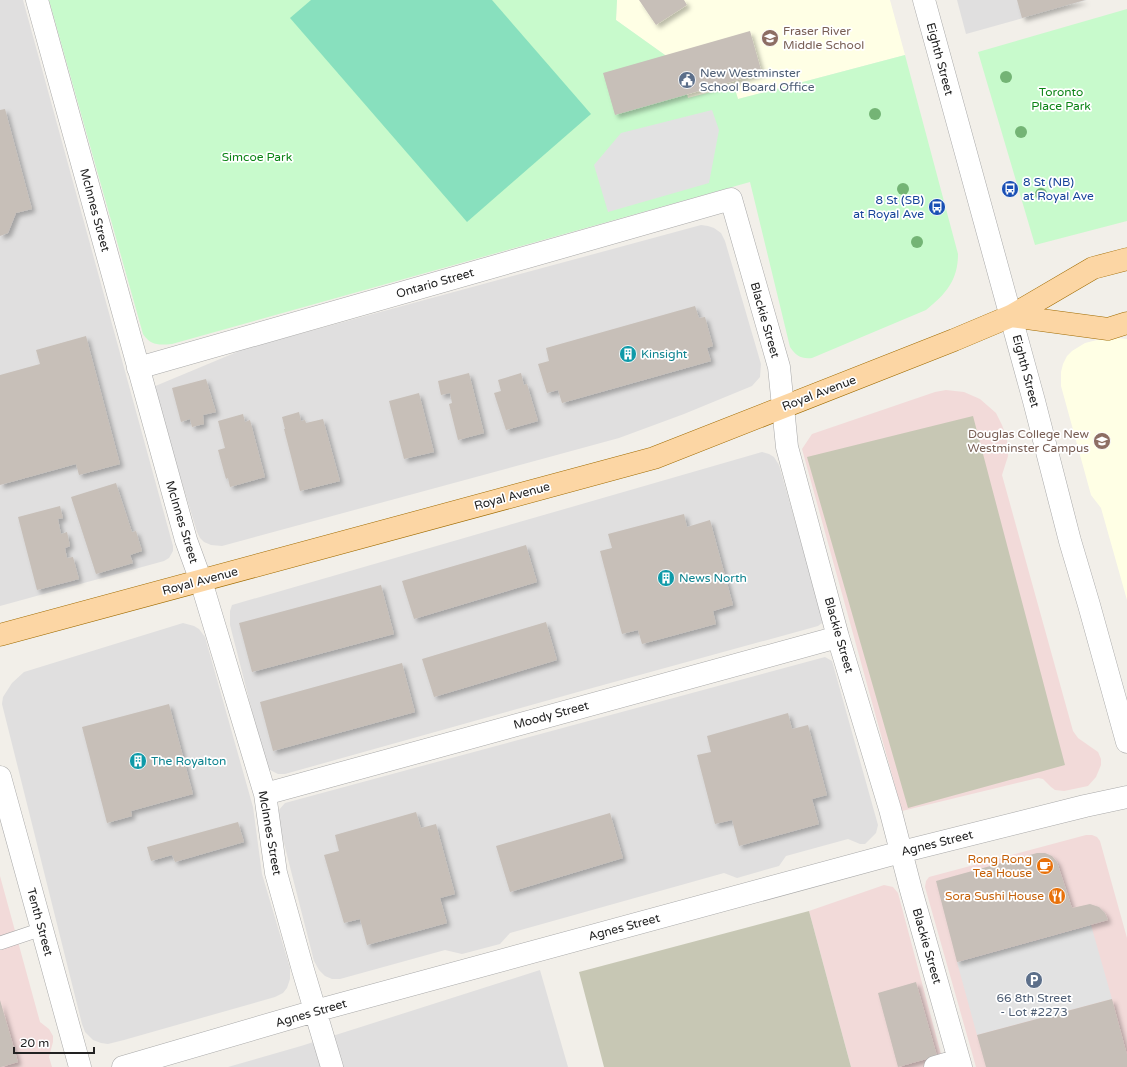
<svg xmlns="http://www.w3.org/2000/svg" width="1127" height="1067" font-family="'Varela Round',sans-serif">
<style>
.residential{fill:#e0dfdf}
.commercial{fill:#f2dad9}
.education{fill:#ffffe5}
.construction{fill:#c7c7b4}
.park{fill:#c8facc}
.pitch{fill:#88e0be}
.parking{fill:#e2e2e2}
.building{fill:#c7bfb8;filter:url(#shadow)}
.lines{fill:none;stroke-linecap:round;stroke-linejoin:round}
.service-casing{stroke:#a9a9a9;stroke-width:14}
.minor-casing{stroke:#a9a9a9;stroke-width:23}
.tertiary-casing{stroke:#a9a9a9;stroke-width:23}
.primary-casing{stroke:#a06b00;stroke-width:23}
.service{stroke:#fff;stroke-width:13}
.minor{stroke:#fff;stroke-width:22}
.tertiary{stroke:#fff;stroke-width:22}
.primary{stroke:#fcd6a4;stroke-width:22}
.tree{fill:#74b475}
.labels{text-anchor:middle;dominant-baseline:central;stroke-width:3.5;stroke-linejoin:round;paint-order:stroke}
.education-label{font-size:12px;fill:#785e54;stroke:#fff;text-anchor:start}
.street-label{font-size:12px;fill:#222;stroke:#fff}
.service-label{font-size:12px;fill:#4e5e75;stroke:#fff;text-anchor:start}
.park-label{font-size:12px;fill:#0c8416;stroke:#fff}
.transit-label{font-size:12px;fill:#164399;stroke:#fff;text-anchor:start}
.culture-label{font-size:12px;fill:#0d838f;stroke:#fff;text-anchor:start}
.food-label{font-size:12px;fill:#c56008;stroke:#fff;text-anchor:end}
</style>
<defs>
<filter id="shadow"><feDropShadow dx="3.5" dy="3.5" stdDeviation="2" flood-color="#0004"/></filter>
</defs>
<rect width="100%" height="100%" fill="#f2efe9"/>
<path class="residential" d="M 0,0 L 23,0 L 173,546 L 173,551 L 169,558 L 164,561 L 0,606 Z
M 957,0 L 1087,0 L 966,34 Z
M 701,225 L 708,226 L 714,228 L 721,233 L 725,241 L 761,364 L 760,377 L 752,386 L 684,414 L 619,438 L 222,546 L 211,545 L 204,542 L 200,538 L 197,532 L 153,387 L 244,349 Z
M 762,452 L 769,454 L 774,457 L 779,465 L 823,619 L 822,623 L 818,626 L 585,690 L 285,774 L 278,774 L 268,769 L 265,762 L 230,625 L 230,611 L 232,605 Z
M 183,623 L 194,626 L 199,629 L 205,637 L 253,807 L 262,874 L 290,968 L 290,979 L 287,988 L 283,993 L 275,997 L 124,1040 L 108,1044 L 101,1043 L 93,1040 L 85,1032 L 82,1024 L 2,704 L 3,697 L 12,683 L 24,672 Z
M 825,657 L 832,661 L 878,825 L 876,833 L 865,844 L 860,844 L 848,839 L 786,856 L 779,866 L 737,878 L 724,873 L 510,933 L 500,944 L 462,954 L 445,950 L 340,979 L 332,979 L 325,976 L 319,970 L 314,961 L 277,816 L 278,811 L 285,803 Z
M 540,970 L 568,1067 L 228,1067 L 301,1046 Z"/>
<path class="commercial" d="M 946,390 L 964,392 L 980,399 L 996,413 L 1002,425 L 1007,439 L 1008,456 L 1002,475 L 1073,731 L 1078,738 L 1098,752 L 1101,759 L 1101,765 L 1096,777 L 1088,786 L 1064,791 L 1055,790 L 1051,787 L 1043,779 L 1038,778 L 902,811 L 802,449 L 812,434 L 935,392 Z
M 1086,835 L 1092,835 L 1097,837 L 1100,841 L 1127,938 L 1127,1067 L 976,1067 L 925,887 L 926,881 L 929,877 Z
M 0,876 L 40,1022 L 49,1029 L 53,1036 L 53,1042 L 49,1057 L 52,1067 L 0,1067 Z
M 884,885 L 893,887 L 898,893 L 942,1058 L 942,1067 L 851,1067 L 809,911 Z"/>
<path class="education" d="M 617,0 L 890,0 L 905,55 L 738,99 L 734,86 L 688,98 L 679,65 L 616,20 Z
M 1109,337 L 1127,339 L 1127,600 L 1101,508 L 1091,495 L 1061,386 L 1061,372 L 1063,364 L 1067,356 L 1072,351 L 1085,343 Z"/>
<path class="construction" d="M 973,416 L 1065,765 L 908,808 L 807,457 Z
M 809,911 L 851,1067 L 604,1067 L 579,972 Z"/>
<path class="park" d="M 49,0 L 617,0 L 616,20 L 679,65 L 688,98 L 734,86 L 738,99 L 905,55 L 958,254 C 958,280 946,294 926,310 L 812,358 C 801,359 796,356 790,347 L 750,182 L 172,344 C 159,345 151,346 143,334 Z
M 1127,9 L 1127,221 L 1035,245 L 978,52 Z"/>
<path class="pitch" d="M 311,0 L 492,0 L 591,114 L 467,222 L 290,18 Z"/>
<path class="parking" d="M 712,110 L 719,130 L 709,183 L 608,212 L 594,165 L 621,133 Z
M 1091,925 L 1112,999 L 977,1035 L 957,962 Z"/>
<path class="building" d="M 639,0 L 684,0 L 687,5 L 656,25 Z
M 1017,0 L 1085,0 L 1022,18 Z
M 750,31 L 762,73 L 615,115 L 603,73 Z
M 5,109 L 32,209 L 16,213 L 8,233 L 0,236 L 0,110 Z
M 695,306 L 699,318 L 705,317 L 713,346 L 707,348 L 711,361 L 562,403 L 558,390 L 547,393 L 538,364 L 549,361 L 546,348 Z
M 86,336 L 120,464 L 79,475 L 76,464 L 0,485 L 0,375 L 40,364 L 36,350 Z
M 469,373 L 484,433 L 458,440 L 449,404 L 452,403 L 450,393 L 441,395 L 438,381 Z
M 521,373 L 524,385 L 527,384 L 538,421 L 506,430 L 494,393 L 501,391 L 498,380 Z
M 206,379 L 216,412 L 203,415 L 204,424 L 192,427 L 190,419 L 181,422 L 172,388 Z
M 419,393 L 434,452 L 404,459 L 389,401 Z
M 299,412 L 301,421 L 305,420 L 306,423 L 323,419 L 340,481 L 300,491 L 284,429 L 285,429 L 282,417 Z
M 243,414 L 245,422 L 250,420 L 265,477 L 230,487 L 228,478 L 226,479 L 218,450 L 225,448 L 218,421 Z
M 116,483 L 132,532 L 136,531 L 142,551 L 130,555 L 133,563 L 96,574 L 71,497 Z
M 60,506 L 63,518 L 58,519 L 61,534 L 67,532 L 70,546 L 65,548 L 67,558 L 73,557 L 79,579 L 37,590 L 18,517 Z
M 684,514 L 687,527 L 710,520 L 733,605 L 713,611 L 716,624 L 642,644 L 638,630 L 622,634 L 600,551 L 612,548 L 608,534 Z
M 526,545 L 537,582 L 414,619 L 402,581 Z
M 381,585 L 394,634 L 252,672 L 239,623 Z
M 546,622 L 557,660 L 434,697 L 422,659 Z
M 402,663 L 415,712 L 273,751 L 260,702 Z
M 169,704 L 193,794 L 131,811 L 132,816 L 107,823 L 82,727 Z
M 788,713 L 792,729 L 808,725 L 827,795 L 812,799 L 819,824 L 739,846 L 732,820 L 715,824 L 697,755 L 711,752 L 707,736 Z
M 416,812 L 421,828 L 436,824 L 455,894 L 440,898 L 447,923 L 367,945 L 360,919 L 344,923 L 324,855 L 339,851 L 335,835 Z
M 610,813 L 623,858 L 510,892 L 496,846 Z
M 238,822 L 244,842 L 175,862 L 172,855 L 151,861 L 147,847 Z
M 1037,853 L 1045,853 L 1052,856 L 1057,862 L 1072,908 L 1090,904 L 1099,907 L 1105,913 L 1108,920 L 957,962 L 936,881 Z
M 916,982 L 937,1056 L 898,1067 L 878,993 Z
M 1112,999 L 1127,1055 L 1127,1067 L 986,1067 L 977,1035 Z
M 0,1000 L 18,1062 L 1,1067 L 0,1067 Z"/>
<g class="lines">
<g class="service-casing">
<path id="service" d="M 0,943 L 42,929"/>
</g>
<g class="minor-casing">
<path id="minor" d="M 37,0 L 186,540 L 201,581 L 265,794 L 276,873 L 303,970 L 332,1067
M 138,368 L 731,199 L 779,367 L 787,447 L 838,637 L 890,809 L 911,890 L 961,1067
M 265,794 L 838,637
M 123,1067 L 315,1011 L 901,852 L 1085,806 L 1127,797
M 935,1067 L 959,1060"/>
</g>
<g class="tertiary-casing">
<path id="tertiary" d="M 924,0 L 1034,401 L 1070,541 L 1089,605 L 1127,742
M 0,777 L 80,1067"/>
</g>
<g class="primary-casing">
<path id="primary" d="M 1011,316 L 1108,329 L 1127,323
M 0,635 L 654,458 L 954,340 L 1011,316 L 1093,268 L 1127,259"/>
</g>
<use href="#service" class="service"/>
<use href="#minor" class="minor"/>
<use href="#tertiary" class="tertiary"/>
<use href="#primary" class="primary"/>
</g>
<g class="tree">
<circle cx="1006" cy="77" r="6"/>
<circle cx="875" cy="114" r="6"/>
<circle cx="1021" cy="132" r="6"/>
<circle cx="903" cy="189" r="6"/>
<circle cx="1041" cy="194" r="6"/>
<circle cx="917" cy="242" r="6"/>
</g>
<defs>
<g id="school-disc" transform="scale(0.9)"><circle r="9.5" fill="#8d6e63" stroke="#fff"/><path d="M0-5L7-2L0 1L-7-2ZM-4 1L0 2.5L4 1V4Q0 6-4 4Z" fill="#fff"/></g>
<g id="civic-disc" transform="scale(0.9)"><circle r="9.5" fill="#5c6f8a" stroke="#fff"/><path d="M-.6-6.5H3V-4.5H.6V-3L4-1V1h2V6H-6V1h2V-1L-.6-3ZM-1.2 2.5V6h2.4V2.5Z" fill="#fff"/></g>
<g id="bus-disc" transform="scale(0.9)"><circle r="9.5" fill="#1a4fb4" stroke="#fff"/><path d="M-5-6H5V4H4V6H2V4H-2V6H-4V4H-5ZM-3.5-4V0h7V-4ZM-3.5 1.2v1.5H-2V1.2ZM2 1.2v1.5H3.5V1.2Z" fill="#fff"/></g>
<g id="building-disc" transform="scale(0.9)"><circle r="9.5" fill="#0f9aa8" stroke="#fff"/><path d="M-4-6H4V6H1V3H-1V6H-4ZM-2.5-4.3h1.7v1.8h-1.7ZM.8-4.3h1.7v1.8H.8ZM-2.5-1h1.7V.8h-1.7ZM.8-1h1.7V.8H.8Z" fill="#fff"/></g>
<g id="university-disc" transform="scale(0.9)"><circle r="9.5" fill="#8d6e63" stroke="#fff"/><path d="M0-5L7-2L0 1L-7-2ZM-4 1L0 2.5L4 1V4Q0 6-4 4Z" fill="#fff"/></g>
<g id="cafe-disc" transform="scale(0.9)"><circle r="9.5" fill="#e8710a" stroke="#fff"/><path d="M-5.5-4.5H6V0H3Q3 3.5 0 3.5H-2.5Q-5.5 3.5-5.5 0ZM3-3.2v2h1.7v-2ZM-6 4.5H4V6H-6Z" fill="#fff"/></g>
<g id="restaurant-disc" transform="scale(0.9)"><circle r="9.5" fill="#e8710a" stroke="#fff"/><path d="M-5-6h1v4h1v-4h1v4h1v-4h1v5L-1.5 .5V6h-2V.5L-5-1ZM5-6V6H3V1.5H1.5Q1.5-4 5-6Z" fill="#fff"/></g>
<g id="parking-disc" transform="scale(0.9)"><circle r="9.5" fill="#5c6f8a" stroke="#fff"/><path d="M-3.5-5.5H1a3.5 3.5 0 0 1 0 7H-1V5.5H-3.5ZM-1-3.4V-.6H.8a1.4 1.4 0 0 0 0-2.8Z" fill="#fff"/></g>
</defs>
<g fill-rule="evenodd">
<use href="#school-disc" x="770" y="38"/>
<use href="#civic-disc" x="687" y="80"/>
<use href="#bus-disc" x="1010" y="189"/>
<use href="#bus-disc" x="937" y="207"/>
<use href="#building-disc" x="628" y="354"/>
<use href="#university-disc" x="1102" y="441"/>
<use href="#building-disc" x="666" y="578"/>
<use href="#building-disc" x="138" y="761"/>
<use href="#cafe-disc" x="1045" y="866"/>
<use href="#restaurant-disc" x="1057" y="896"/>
<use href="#parking-disc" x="1034" y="980"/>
</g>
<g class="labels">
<g class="education-label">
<text x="783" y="31">Fraser River<tspan x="783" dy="14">Middle School</tspan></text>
<text x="1089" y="434" text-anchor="end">Douglas College New<tspan x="1089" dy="14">Westminster Campus</tspan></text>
</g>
<g class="street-label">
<text transform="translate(940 59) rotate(75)">Eighth Street</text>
<text transform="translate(95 210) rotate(75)">McInnes Street</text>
<text transform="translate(435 283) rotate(-16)">Ontario Street</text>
<text transform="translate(765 320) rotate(74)">Blackie Street</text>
<text transform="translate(1026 371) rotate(75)">Eighth Street</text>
<text transform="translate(819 393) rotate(-21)">Royal Avenue</text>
<text transform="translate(512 496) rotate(-15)">Royal Avenue</text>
<text transform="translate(182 522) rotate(73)">McInnes Street</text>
<text transform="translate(200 581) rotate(-15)">Royal Avenue</text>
<text transform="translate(839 635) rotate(74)">Blackie Street</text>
<text transform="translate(551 715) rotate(-15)">Moody Street</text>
<text transform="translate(270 833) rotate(80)">McInnes Street</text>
<text transform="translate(937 843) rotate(-14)">Agnes Street</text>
<text transform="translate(40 922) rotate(75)">Tenth Street</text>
<text transform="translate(624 927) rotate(-15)">Agnes Street</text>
<text transform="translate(927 946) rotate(74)">Blackie Street</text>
<text transform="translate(311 1013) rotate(-16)">Agnes Street</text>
</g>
<g class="service-label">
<text x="700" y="73">New Westminster<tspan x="700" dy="14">School Board Office</tspan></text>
<text x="1034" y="998" text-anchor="middle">66 8th Street<tspan x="1034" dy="14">- Lot #2273</tspan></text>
</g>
<g class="park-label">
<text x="1061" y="92">Toronto<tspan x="1061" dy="14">Place Park</tspan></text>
<text x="257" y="157">Simcoe Park</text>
</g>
<g class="transit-label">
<text x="1023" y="182">8 St (NB)<tspan x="1023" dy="14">at Royal Ave</tspan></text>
<text x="924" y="200" text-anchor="end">8 St (SB)<tspan x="924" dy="14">at Royal Ave</tspan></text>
</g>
<g class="culture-label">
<text x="641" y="354">Kinsight</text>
<text x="679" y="578">News North</text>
<text x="151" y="761">The Royalton</text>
</g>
<g class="food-label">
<text x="1032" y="859">Rong Rong<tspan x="1032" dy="14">Tea House</tspan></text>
<text x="1044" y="896">Sora Sushi House</text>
</g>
</g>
<path d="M14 1047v6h80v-6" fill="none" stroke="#222222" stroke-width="2"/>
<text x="20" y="1047" font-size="12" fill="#222222" stroke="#ffffff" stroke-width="3" paint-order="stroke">20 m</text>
</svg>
